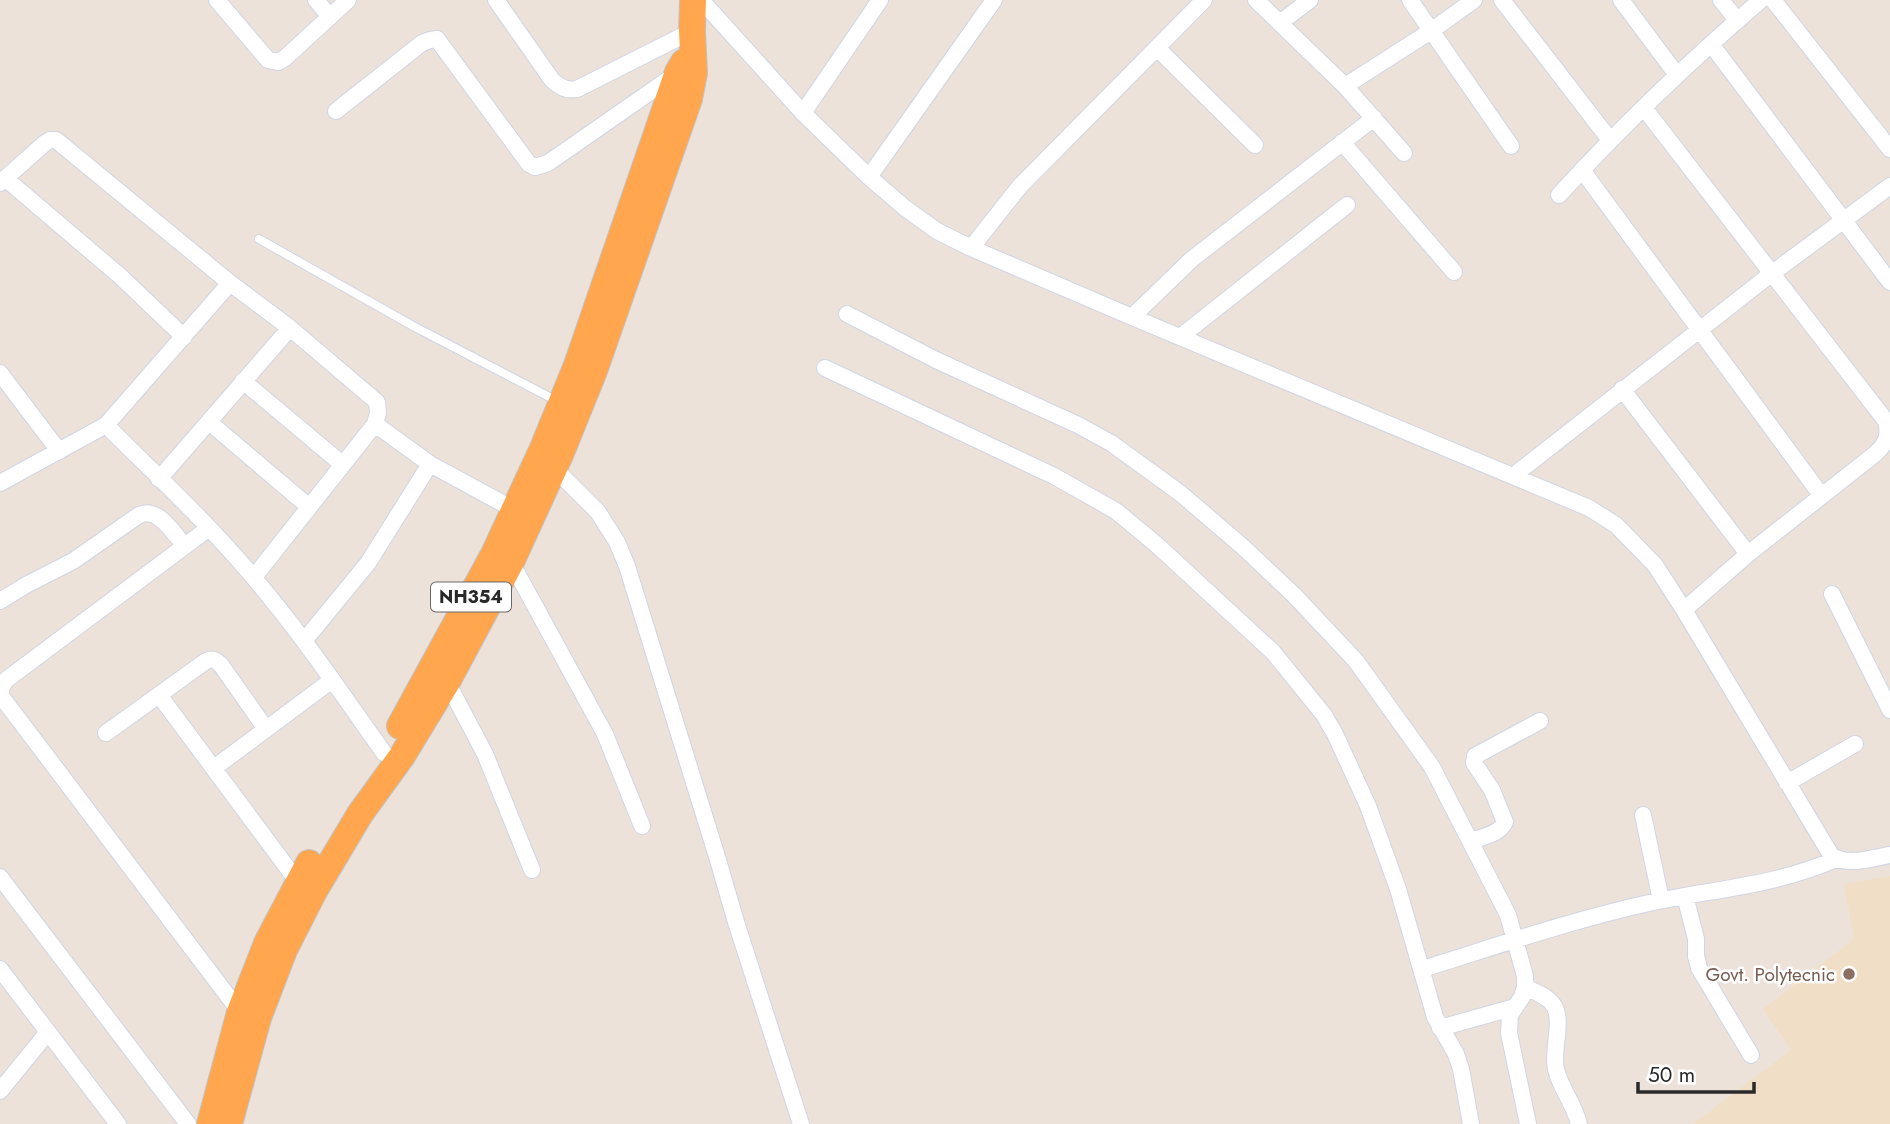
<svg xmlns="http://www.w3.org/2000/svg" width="1890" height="1124" font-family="Jost,sans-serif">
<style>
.education{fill:#f1dec6}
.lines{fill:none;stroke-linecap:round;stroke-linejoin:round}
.service-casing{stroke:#ced5e4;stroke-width:10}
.minor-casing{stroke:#ced5e4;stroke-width:18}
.trunk-casing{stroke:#c3c3c3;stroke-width:28}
.service{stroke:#fff;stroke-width:8}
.minor{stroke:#fff;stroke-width:16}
.trunk{stroke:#ffa64f;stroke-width:26}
.education-dot{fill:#8d6e63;stroke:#fff;stroke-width:2.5}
.labels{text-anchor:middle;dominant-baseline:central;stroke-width:5;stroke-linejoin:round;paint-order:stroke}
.shield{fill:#fff;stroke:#696969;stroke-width:2}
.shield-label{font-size:18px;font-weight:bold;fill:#292929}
.education-label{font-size:19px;fill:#785e54;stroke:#fff;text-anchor:end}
</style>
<rect width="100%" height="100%" fill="#ede2d9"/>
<path class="education" d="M 1890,876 L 1890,1124 L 1693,1124 L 1791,1050 L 1763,1009 L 1854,939 L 1844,884 Z"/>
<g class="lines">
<g class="service-casing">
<path id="service" d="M 259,239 L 413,326 L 559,402"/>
</g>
<g class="minor-casing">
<path id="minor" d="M 217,0 L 268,60 L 278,62 L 285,58 L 348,0
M 316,0 L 330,17
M 496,0 L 552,80 C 560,87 566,91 577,89 L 692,31
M 701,0 L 803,113 L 869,177 L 905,208 L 937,231 L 971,248 L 1132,317 L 1589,508 L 1616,525 L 1655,565 L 1684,610 L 1831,855 C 1846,867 1872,858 1890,855
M 1256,0 L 1345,86 L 1404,153
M 1410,0 L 1511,146
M 1502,0 L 1610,140
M 1621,0 L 1677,75
M 1721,0 L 1737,20
M 1773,0 L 1890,149
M 1281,22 L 1310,0
M 1711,44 L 1890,282
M 1157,48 L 1255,145
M 1345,86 L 1431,31 L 1474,0
M 1644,108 L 1886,421 C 1890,436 1886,444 1875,454 L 1748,554 L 1684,610
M 336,111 L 422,43 L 430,40 L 437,39 L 529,164 L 535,167 L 548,163 L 676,74
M 803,113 L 880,0
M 1342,142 L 1454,272
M 1582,170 L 1821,495
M 869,177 L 994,0
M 6,179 L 120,276 L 184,337
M 0,183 L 45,143 L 50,140 L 56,140 L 230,283 L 290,328 L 377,402 L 378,413 L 375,424 L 254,577
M 1559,195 C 1622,126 1690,61 1761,0
M 971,248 L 1020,186 L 1204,0
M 847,314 L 936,360 L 1078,425 L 1111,443 L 1180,493 L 1243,547 L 1294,595 L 1356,661 L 1432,767 L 1508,915 L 1525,976 L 1525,987 L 1522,997 L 1510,1015 L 1509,1033 L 1528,1124
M 1132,317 L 1192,259 L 1374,118
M 1180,337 L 1347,205
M 825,368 L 1054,476 L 1116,511 L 1157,545 L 1273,652 L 1324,715 L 1335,734 L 1368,806 L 1398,889 L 1435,1017 L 1456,1054 L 1461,1069 L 1471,1124
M 0,373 L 59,451
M 243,381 L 342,464
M 1622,389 L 1748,554
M 209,422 L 308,506
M 375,424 L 430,464 L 522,514
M 106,425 C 156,475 209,524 254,578 C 301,633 342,694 384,753
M 554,468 L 598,512 L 617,542 L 627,566 L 718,860 L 736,922 L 801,1124
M 1513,476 L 1771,274 L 1890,186
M 159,479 L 290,328
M 0,483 L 106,425 L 230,283
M 209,528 L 6,680 C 2,686 0,689 1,696 L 240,1012
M 511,562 L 605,734 L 642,826
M 1832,594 L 1890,710
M 0,601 L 26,585 L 73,561 L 139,515 C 158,506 173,533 185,546
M 304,641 L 368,563 L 430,464
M 447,682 L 485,754 L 532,870
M 159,695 L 298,882
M 106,733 L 206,661 C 213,658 216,660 221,665 L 266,729
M 214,768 L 332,680
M 1787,783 L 1855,744
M 1643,815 L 1661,900
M 1471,841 C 1482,837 1500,834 1505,822 L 1492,790 L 1474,763 L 1475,756 L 1540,721
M 0,877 L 188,1124
M 1685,896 L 1696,939 L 1696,956 L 1699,968 L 1751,1055
M 0,969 L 118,1124
M 1422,969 C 1497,946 1572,920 1649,903 C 1713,889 1775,886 1836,859
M 1525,987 C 1533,991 1542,994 1549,1000 C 1567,1014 1551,1048 1556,1069 C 1560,1088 1574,1103 1579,1124
M 1440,1028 L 1515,1007
M 0,1091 L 48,1032"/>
</g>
<g class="trunk-casing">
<path id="trunk" d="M 400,726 L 494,554 L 543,448 L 577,365 L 678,72 L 684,62
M 210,1124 L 240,1012 L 267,943 L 309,863
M 229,1124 L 258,1018 L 284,950 L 314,891 L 360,814 L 402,756 L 447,682 L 511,562 L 560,455 L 594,371 L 689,99 L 694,73 L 692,31 L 693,0"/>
</g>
<use href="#service" class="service"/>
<use href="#minor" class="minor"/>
<use href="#trunk" class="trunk"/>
</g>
<circle class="education-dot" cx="1849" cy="974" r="7"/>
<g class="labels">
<rect class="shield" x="431" y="582.5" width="80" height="29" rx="5"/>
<g class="shield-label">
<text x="471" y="597">NH354</text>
</g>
<g class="education-label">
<text x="1835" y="974">Govt. Polytecnic</text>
</g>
</g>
<path d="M1638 1082v10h116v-10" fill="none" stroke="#292929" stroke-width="3.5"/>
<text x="1648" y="1082" font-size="21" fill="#292929" stroke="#ffffff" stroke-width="5" paint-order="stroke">50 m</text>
</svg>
